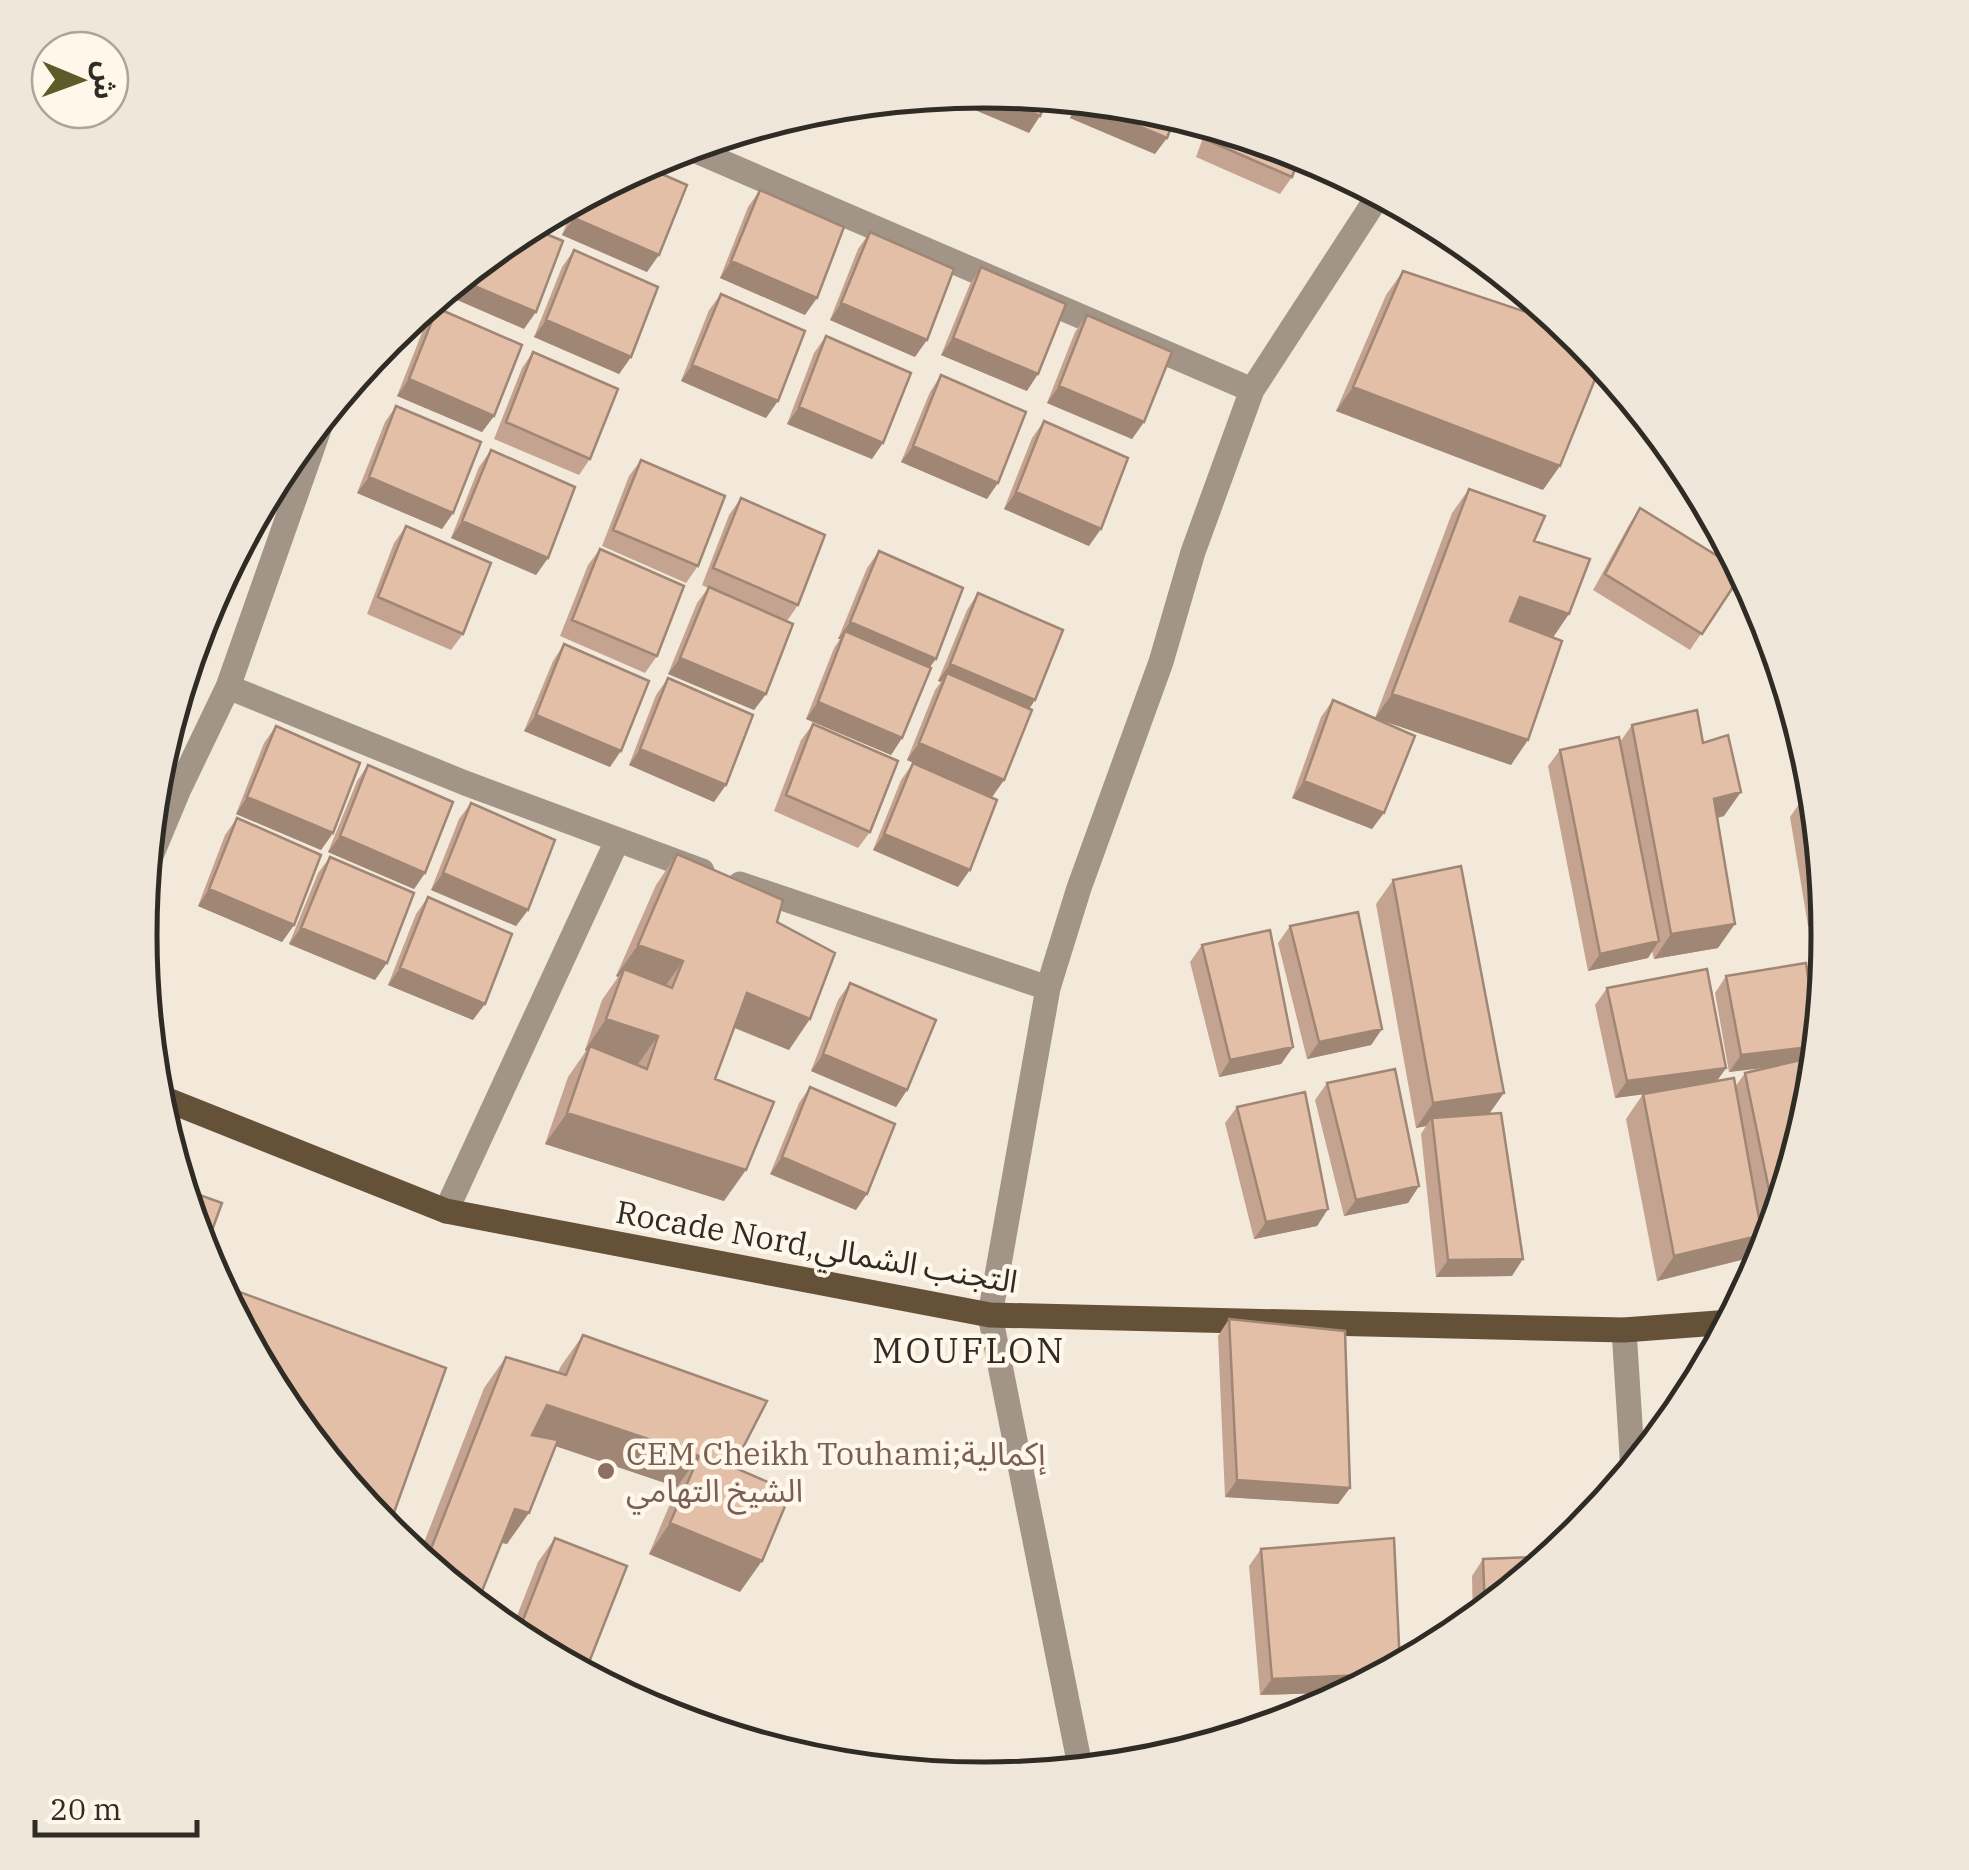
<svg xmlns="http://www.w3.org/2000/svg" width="1969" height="1870" font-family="'IBM Plex Serif','Noto Sans Arabic',serif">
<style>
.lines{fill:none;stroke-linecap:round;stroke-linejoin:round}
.minor{stroke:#a29588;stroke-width:25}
.major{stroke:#655038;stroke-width:25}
.wall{fill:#c4a490}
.shaded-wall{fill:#a08675}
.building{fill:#e4bfa7;stroke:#a08675;stroke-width:2.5}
.education-dot{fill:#8d6e63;stroke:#fff7ea;stroke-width:4}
.labels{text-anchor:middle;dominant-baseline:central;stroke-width:9;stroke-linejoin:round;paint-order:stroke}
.street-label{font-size:32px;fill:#2f2b25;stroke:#fff7ea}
.education-label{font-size:32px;fill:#785e54;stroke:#fff7ea;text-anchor:start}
.neighbourhood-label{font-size:35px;letter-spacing:2.5px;fill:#2f2b25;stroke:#fff7ea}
.rim{fill:none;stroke:#2f2b25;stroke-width:5}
</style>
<rect width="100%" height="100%" fill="#f3e9da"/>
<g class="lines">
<path class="minor" d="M 687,147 L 1252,390
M 228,687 L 465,783 L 702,871
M 146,868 L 179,789 L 228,687 L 325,412
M 740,884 L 1048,988
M 446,1211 L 617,841
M 1624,1330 L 1633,1471
M 1081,1771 L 990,1315 L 1048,988 L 1079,888 L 1161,662 L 1193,552 L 1252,390 L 1380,193"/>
<path class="major" d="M 155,1095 L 446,1211 L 990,1315 L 1624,1330 L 1731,1322"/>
</g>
<path class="wall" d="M 1077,99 L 1150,106 L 1155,154 L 1070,118 Z
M 1208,124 L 1301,152 L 1292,177 L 1280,194 L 1196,157 Z
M 641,165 L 647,272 L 562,235 L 576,200 Z
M 760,190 L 805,315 L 720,278 L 748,207 Z
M 870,232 L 915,357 L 830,320 L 858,249 Z
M 574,250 L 631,357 L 619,374 L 534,337 L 562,267 Z
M 981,267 L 1027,391 L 941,355 L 970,284 Z
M 1403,271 L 1543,490 L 1336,411 L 1386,295 Z
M 721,294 L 766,418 L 681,381 L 709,310 Z
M 437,308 L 494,416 L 482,432 L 397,396 L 425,325 Z
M 1087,315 L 1144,422 L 1132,439 L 1047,403 L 1075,332 Z
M 826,336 L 872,459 L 787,424 L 814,353 Z
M 533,352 L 590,459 L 579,475 L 494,439 L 522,368 Z
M 941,375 L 987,499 L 901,462 L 930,392 Z
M 396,406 L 453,513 L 442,529 L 357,493 L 385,422 Z
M 1044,421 L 1089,546 L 1004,509 L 1032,438 Z
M 491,450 L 548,558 L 536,575 L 451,538 L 479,467 Z
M 641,460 L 698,566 L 686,583 L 602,546 L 629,476 Z
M 1469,489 L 1534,541 L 1553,638 L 1511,765 L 1375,718 L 1452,513 Z
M 741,498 L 798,605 L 787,621 L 766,694 L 754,710 L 668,674 L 697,603 L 708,588 L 702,585 L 729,515 Z
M 1640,508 L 1743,572 L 1690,650 L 1593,590 L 1629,525 Z
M 406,526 L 463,634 L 451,650 L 367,614 L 394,543 Z
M 600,549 L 657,656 L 645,673 L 560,636 L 588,565 Z
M 879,551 L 930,667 L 902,738 L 891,755 L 806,719 L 834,648 L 840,639 L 838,639 L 867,568 Z
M 978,593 L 1029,709 L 1004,780 L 992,797 L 907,760 L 935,690 L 941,682 L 938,681 L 967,610 Z
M 564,644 L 610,767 L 524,731 L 553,661 Z
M 668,678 L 714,802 L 629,765 L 656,695 Z
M 1333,700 L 1372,829 L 1292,798 L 1321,717 Z
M 813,724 L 870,832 L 858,848 L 774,811 L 801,740 Z
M 1632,725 L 1703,743 L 1724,816 L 1717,818 L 1718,948 L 1654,959 L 1652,951 L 1648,958 L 1588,971 L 1548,766 L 1560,750 L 1620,742 Z
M 276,726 L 333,833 L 321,850 L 236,814 L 264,743 Z
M 913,763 L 958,887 L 873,850 L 901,780 Z
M 368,765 L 425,873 L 414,889 L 328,852 L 357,781 Z
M 1816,798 L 1828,923 L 1808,926 L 1790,817 L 1801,801 Z
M 471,803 L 528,910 L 516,926 L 431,890 L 459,819 Z
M 237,818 L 294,925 L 282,942 L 198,906 L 225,835 Z
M 677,854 L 777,922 L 789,1050 L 734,1028 L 715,1079 L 724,1201 L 545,1144 L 568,1077 L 586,1051 L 585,1050 L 602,1000 L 618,977 L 616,976 L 656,885 Z
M 330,857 L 375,980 L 289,944 L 318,873 Z
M 1393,880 L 1489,1114 L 1512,1276 L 1436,1277 L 1421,1134 L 1426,1126 L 1416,1128 L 1376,904 Z
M 428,897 L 473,1020 L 388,985 L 416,914 Z
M 1290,926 L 1382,1029 L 1371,1045 L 1307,1059 L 1278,943 Z
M 1202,945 L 1293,1047 L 1281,1064 L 1219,1077 L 1190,962 Z
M 1726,976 L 1811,1057 L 1813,1100 L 1766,1254 L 1760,1255 L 1757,1241 L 1745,1259 L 1657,1281 L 1626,1119 L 1643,1094 L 1650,1093 L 1615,1098 L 1595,1005 L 1607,988 L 1726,1068 L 1717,1081 L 1735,1087 L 1745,1073 L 1768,1067 L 1729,1072 L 1715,993 Z
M 850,983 L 907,1090 L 896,1107 L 811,1071 L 838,1000 Z
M 1327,1083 L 1419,1186 L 1408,1203 L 1344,1216 L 1315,1100 Z
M 810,1087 L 856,1210 L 770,1174 L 799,1103 Z
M 1237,1107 L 1328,1209 L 1317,1226 L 1254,1239 L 1225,1123 Z
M 1229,1319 L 1350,1488 L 1338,1504 L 1225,1497 L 1218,1336 Z
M 583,1335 L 733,1467 L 740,1592 L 649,1554 L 677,1487 L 555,1446 L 507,1544 L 501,1543 L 476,1606 L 418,1558 L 484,1388 L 506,1357 L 558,1372 L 561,1366 Z
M 555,1538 L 584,1675 L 510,1634 L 538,1562 Z
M 1261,1549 L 1400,1666 L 1353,1692 L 1260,1695 L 1249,1566 Z
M 1554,1556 L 1473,1622 L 1472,1576 L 1483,1559 Z"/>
<path class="shaded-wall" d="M 980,91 L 1040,116 L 1029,133 L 944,97 L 946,94 Z
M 1081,102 L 1167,138 L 1155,154 L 1070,118 Z
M 555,211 L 564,215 L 552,231 L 533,223 Z
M 574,218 L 659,255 L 647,272 L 562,235 Z
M 731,261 L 817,298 L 805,315 L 720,278 Z
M 458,279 L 536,312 L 524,329 L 441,293 Z
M 841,303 L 927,340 L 915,357 L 830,320 Z
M 546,320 L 631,357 L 619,374 L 534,337 Z
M 953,338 L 1038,374 L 1027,391 L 941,355 Z
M 692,365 L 778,401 L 766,418 L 681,381 Z
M 409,379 L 494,416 L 482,432 L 397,396 Z
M 1059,386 L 1144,422 L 1132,439 L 1047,403 Z
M 1353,387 L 1560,466 L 1543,490 L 1336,411 Z
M 799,407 L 883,443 L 872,459 L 787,424 Z
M 913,446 L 998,483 L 987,499 L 901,462 Z
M 369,477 L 453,513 L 442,529 L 357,493 Z
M 1016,492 L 1101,529 L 1089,546 L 1004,509 Z
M 462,521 L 548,558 L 536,575 L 451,538 Z
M 1520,597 L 1569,614 L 1552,639 L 1503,621 Z
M 850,622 L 936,659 L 924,675 L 845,631 L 840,639 L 838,639 Z
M 680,658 L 766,694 L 754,710 L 668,674 Z
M 950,664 L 1035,700 L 1024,717 L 947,673 L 941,682 L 938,681 Z
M 1392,694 L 1528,740 L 1511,765 L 1375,718 Z
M 818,702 L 902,738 L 891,755 L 806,719 Z
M 536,715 L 621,751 L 610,767 L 524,731 Z
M 919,743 L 1004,780 L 992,797 L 907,760 Z
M 640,749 L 726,785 L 714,802 L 629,765 Z
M 1304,781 L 1384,813 L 1372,829 L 1292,798 Z
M 1741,792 L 1724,816 L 1697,823 L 1714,799 Z
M 247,797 L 333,833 L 321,850 L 236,814 Z
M 884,834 L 970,870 L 958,887 L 873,850 Z
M 340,836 L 425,873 L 414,889 L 328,852 Z
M 443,873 L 528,910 L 516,926 L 431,890 Z
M 209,889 L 294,925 L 282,942 L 198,906 Z
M 1827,908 L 1828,923 L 1808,926 L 1820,909 Z
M 1735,924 L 1718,948 L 1654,959 L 1671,934 Z
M 301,928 L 387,963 L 375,980 L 289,944 Z
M 1659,941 L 1648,958 L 1588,971 L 1600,954 Z
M 638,945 L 683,961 L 661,992 L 624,969 L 618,977 L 616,976 Z
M 400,968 L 485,1004 L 473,1020 L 388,985 Z
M 747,993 L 810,1019 L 789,1050 L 726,1024 Z
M 606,1019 L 658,1036 L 636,1067 L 590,1046 L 586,1051 L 585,1050 Z
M 1382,1029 L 1371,1045 L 1307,1059 L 1319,1042 Z
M 1293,1047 L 1281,1064 L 1219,1077 L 1230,1060 Z
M 1818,1047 L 1807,1063 L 1729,1072 L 1741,1055 Z
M 823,1054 L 907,1090 L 896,1107 L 811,1071 Z
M 1726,1068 L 1714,1085 L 1615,1098 L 1627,1081 Z
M 1504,1093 L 1487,1117 L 1432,1118 L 1426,1126 L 1416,1128 L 1433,1103 Z
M 567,1113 L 746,1170 L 724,1201 L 545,1144 Z
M 782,1157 L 867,1194 L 856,1210 L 770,1174 Z
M 1419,1186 L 1408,1203 L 1344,1216 L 1356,1200 Z
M 1328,1209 L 1317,1226 L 1254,1239 L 1266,1222 Z
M 1762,1235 L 1745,1259 L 1657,1281 L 1674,1256 Z
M 1770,1241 L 1766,1254 L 1760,1255 Z
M 1523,1259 L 1512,1276 L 1436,1277 L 1448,1260 Z
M 547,1405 L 699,1456 L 677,1487 L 526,1436 Z
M 1237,1480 L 1350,1488 L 1338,1504 L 1225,1497 Z
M 515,1509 L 529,1513 L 507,1544 L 493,1540 Z
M 670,1523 L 762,1561 L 740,1592 L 649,1554 Z
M 1386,1674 L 1353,1692 L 1260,1695 L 1272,1679 Z"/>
<path class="building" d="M 985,90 L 1048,96 L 1040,116 L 980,91 Z
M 1082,100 L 1150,106 L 1176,114 L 1167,138 L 1081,102 Z
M 1213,126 L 1301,152 L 1292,177 L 1207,140 Z
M 641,165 L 687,185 L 659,255 L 574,218 L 582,196 Z
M 760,190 L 844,227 L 817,298 L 731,261 Z
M 568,204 L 564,215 L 555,211 Z
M 527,226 L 563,241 L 536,312 L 458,279 L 516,232 Z
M 870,232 L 954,269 L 927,340 L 841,303 Z
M 574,250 L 658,287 L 631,357 L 546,320 Z
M 981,267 L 1066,304 L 1038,374 L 953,338 Z
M 1403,271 L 1568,326 L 1582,338 L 1602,362 L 1560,466 L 1353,387 Z
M 721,294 L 805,331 L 778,401 L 692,365 Z
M 437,308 L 522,345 L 494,416 L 409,379 Z
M 1087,315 L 1172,352 L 1144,422 L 1059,386 Z
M 826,336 L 911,373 L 883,443 L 799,407 Z
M 533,352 L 618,389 L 590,459 L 506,422 Z
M 941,375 L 1026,412 L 998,483 L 913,446 Z
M 396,406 L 481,442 L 453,513 L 369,477 Z
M 1044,421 L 1128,458 L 1101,529 L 1016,492 Z
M 491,450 L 575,487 L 548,558 L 462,521 Z
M 641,460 L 725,496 L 698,566 L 613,530 Z
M 1469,489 L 1545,516 L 1534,541 L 1590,559 L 1569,614 L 1520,597 L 1510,621 L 1562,641 L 1528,740 L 1392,694 Z
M 741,498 L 825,535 L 798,605 L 713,568 Z
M 1640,508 L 1743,572 L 1702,634 L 1605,574 Z
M 406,526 L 491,563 L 463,634 L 378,597 Z
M 600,549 L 684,586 L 657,656 L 572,620 Z
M 879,551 L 963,588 L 936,659 L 850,622 Z
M 709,587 L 793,624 L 766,694 L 680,658 Z
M 978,593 L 1063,630 L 1035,700 L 950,664 Z
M 845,631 L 931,668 L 902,738 L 818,702 Z
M 564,644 L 649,681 L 621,751 L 536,715 Z
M 947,673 L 1032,710 L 1004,780 L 919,743 Z
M 668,678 L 753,715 L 726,785 L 640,749 Z
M 1333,700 L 1415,736 L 1384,813 L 1304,781 Z
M 1697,710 L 1703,743 L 1728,735 L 1741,792 L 1714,799 L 1735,924 L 1671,934 L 1632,725 Z
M 813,724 L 898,761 L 870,832 L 786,795 Z
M 276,726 L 360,763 L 333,833 L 247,797 Z
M 1619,737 L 1659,941 L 1600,954 L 1560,750 Z
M 913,763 L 997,800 L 970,870 L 884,834 Z
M 368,765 L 453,802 L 425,873 L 340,836 Z
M 1816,798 L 1827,908 L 1820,909 L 1801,801 Z
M 471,803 L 555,840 L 528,910 L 443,873 Z
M 237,818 L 321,855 L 294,925 L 209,889 Z
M 677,854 L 783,900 L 777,922 L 835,953 L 810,1019 L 747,993 L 715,1079 L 774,1102 L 746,1170 L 567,1113 L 590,1046 L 647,1069 L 658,1036 L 606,1019 L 624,969 L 672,988 L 683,961 L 638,945 Z
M 330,857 L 414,893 L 387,963 L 301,928 Z
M 1461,866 L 1504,1093 L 1433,1103 L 1393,880 Z
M 428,897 L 512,934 L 485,1004 L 400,968 Z
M 1358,912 L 1382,1029 L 1319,1042 L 1290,926 Z
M 1270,930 L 1293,1047 L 1230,1060 L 1202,945 Z
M 1806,963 L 1818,1046 L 1741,1055 L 1726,976 Z
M 1707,969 L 1726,1068 L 1627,1081 L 1607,988 Z
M 850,983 L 936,1020 L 907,1090 L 823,1054 Z
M 1818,1056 L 1813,1100 L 1776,1224 L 1745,1073 Z
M 1395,1069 L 1419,1186 L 1356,1200 L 1327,1083 Z
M 1734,1078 L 1762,1235 L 1674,1256 L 1643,1094 Z
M 810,1087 L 895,1124 L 867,1194 L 782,1157 Z
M 1305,1092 L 1328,1209 L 1266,1222 L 1237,1107 Z
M 1501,1113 L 1523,1259 L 1448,1260 L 1432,1118 Z
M 183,1189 L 222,1203 L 203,1255 Z
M 218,1284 L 446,1368 L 387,1532 L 282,1404 Z
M 1229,1319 L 1345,1331 L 1350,1488 L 1237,1480 Z
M 583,1335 L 767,1401 L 733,1467 L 791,1492 L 762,1561 L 670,1523 L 699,1456 L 547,1405 L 532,1435 L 558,1440 L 529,1513 L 515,1509 L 476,1606 L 425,1564 L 506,1357 L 566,1375 Z
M 555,1538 L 627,1566 L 584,1675 L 516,1638 Z
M 1394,1538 L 1400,1666 L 1386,1674 L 1272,1679 L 1261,1549 Z
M 1554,1556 L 1485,1612 L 1483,1559 Z"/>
<circle class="education-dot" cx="606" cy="1471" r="10"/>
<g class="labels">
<g class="street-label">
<text transform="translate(817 1246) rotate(10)">Rocade Nord,التجنب الشمالي</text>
</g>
<g class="education-label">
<text x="626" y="1453">CEM Cheikh Touhami;إكمالية<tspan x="626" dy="37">الشيخ التهامي</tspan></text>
</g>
<g class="neighbourhood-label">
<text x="969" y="1350">MOUFLON</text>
</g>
</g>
<path d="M0 0H1969V1870H0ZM157 935a827 827 0 1 1 1654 0a827 827 0 1 1-1654 0Z" fill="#eee7da" fill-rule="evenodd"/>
<path class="rim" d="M157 935a827 827 0 1 1 1654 0a827 827 0 1 1-1654 0Z"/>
<g transform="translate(80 80) rotate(91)"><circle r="48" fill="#fff7ea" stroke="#aca59b" stroke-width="2.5"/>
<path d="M0-8L18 38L0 25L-18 38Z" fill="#5f5b28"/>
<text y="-15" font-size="28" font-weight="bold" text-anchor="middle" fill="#2f2b25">ش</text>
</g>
<path d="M35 1820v15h162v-15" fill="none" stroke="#2f2b25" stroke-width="5"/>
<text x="50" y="1820" font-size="30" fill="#2f2b25" stroke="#fff7ea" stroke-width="8" paint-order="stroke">20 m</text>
</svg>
